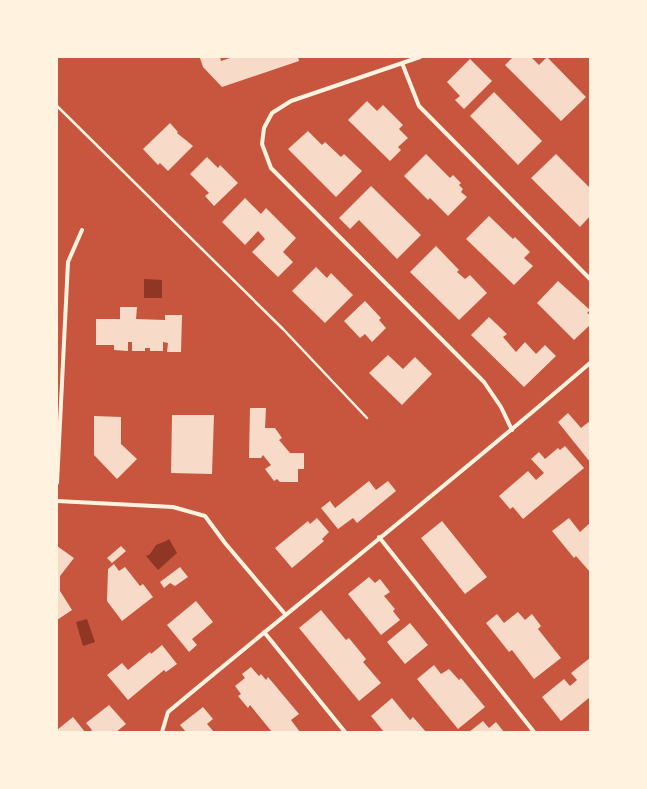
<svg xmlns="http://www.w3.org/2000/svg" width="647" height="789" font-family="'PT Sans',sans-serif">
<style>
.water{fill:#8f3625}
.building{fill:#f7dbc8}
.lines{fill:none;stroke-linecap:round;stroke-linejoin:round}
.path{stroke:#fff3e0;stroke-width:2.5}
.minor{stroke:#fff3e0;stroke-width:4}
</style>
<rect width="100%" height="100%" fill="#c8553d"/>
<path class="water" d="M 144,279 L 162,280 L 162,298 L 144,298 Z
M 169,539 L 177,553 L 158,570 L 146,556 L 150,554 L 156,545 L 166,541 Z
M 87,619 L 95,642 L 83,646 L 76,622 Z"/>
<path class="building" d="M 204,57 L 220,57 L 221,61 L 233,57 L 298,57 L 299,61 L 222,87 L 203,67 L 200,58 Z
M 513,57 L 531,57 L 539,65 L 547,57 L 586,97 L 561,121 L 505,65 Z
M 470,59 L 492,81 L 464,109 L 455,100 L 460,96 L 447,82 Z
M 494,92 L 542,141 L 518,165 L 470,116 Z
M 367,101 L 377,111 L 383,105 L 403,125 L 399,129 L 408,138 L 398,147 L 401,150 L 390,161 L 348,120 Z
M 170,123 L 178,132 L 177,133 L 193,146 L 168,171 L 160,163 L 158,165 L 143,149 Z
M 308,131 L 322,145 L 325,142 L 341,157 L 344,154 L 362,171 L 336,197 L 288,149 Z
M 426,154 L 450,178 L 453,175 L 461,183 L 459,185 L 463,189 L 461,192 L 467,197 L 448,216 L 430,198 L 428,200 L 404,176 Z
M 556,154 L 590,188 L 590,216 L 580,227 L 531,178 Z
M 207,157 L 218,168 L 220,165 L 238,183 L 214,206 L 205,196 L 209,193 L 190,174 Z
M 371,186 L 421,235 L 397,259 L 359,220 L 350,229 L 339,218 Z
M 245,198 L 261,214 L 266,208 L 296,238 L 283,252 L 293,262 L 278,277 L 252,252 L 265,239 L 258,231 L 245,245 L 222,222 Z
M 489,216 L 513,239 L 515,237 L 530,252 L 524,258 L 533,266 L 514,285 L 466,239 Z
M 436,246 L 459,270 L 457,272 L 465,279 L 470,275 L 487,293 L 459,320 L 410,272 Z
M 316,267 L 327,278 L 331,273 L 353,295 L 325,323 L 292,291 Z
M 558,281 L 590,310 L 587,313 L 590,315 L 590,325 L 574,340 L 537,303 Z
M 365,301 L 381,318 L 379,320 L 386,328 L 372,342 L 365,334 L 360,338 L 344,321 Z
M 120,307 L 137,307 L 136,319 L 165,320 L 165,315 L 182,315 L 181,352 L 167,352 L 168,343 L 163,342 L 163,351 L 150,351 L 150,348 L 145,348 L 145,351 L 132,351 L 132,342 L 128,342 L 128,351 L 114,350 L 114,345 L 96,345 L 96,319 L 120,319 Z
M 489,317 L 507,334 L 503,337 L 516,352 L 525,342 L 536,354 L 545,345 L 556,356 L 524,387 L 471,335 Z
M 388,355 L 403,369 L 415,357 L 432,374 L 402,405 L 369,373 Z
M 250,408 L 266,408 L 265,428 L 275,428 L 282,438 L 279,440 L 290,453 L 304,453 L 304,469 L 298,469 L 298,482 L 280,482 L 277,479 L 274,481 L 265,469 L 271,465 L 263,455 L 261,458 L 249,458 Z
M 568,413 L 581,428 L 590,421 L 590,462 L 558,422 Z
M 172,415 L 214,415 L 212,474 L 171,473 Z
M 94,416 L 121,417 L 121,444 L 137,459 L 117,479 L 94,455 Z
M 565,446 L 584,468 L 523,519 L 513,507 L 510,509 L 499,496 L 528,471 L 536,480 L 544,473 L 531,459 L 539,452 L 545,459 L 558,448 L 560,450 Z
M 369,481 L 376,490 L 388,481 L 396,491 L 357,523 L 353,518 L 338,529 L 321,508 L 330,501 L 335,508 Z
M 317,518 L 329,532 L 322,539 L 324,541 L 292,568 L 275,548 L 308,521 L 310,524 Z
M 569,518 L 580,532 L 590,523 L 590,572 L 576,556 L 574,558 L 552,531 Z
M 442,521 L 487,577 L 465,594 L 421,538 Z
M 57,546 L 74,558 L 60,576 L 60,591 L 72,610 L 57,620 Z
M 121,546 L 126,551 L 112,563 L 107,558 Z
M 114,564 L 119,571 L 125,567 L 140,586 L 143,584 L 153,597 L 122,621 L 107,601 L 108,569 Z
M 180,567 L 188,577 L 175,586 L 170,583 L 164,588 L 160,582 Z
M 369,577 L 375,583 L 380,579 L 390,592 L 384,596 L 395,609 L 393,611 L 400,620 L 381,635 L 348,594 Z
M 196,601 L 213,622 L 192,639 L 197,645 L 189,652 L 167,625 Z
M 321,610 L 346,640 L 349,638 L 366,659 L 363,662 L 381,683 L 359,701 L 299,628 Z
M 518,612 L 525,620 L 532,614 L 541,626 L 538,629 L 561,658 L 534,679 L 512,650 L 509,652 L 486,623 L 497,614 L 504,623 Z
M 410,623 L 428,645 L 405,664 L 387,642 Z
M 162,645 L 177,664 L 166,672 L 164,670 L 128,700 L 107,675 L 122,663 L 128,670 L 150,652 L 151,654 Z
M 590,658 L 590,697 L 561,721 L 542,697 L 564,679 L 570,686 L 577,680 L 571,673 Z
M 434,665 L 441,674 L 449,669 L 459,680 L 461,678 L 485,707 L 458,729 L 417,679 Z
M 251,667 L 259,676 L 261,674 L 266,680 L 268,677 L 299,714 L 291,720 L 300,732 L 272,732 L 250,705 L 248,708 L 238,696 L 241,694 L 235,686 L 245,678 L 242,674 Z
M 392,698 L 410,720 L 413,717 L 426,732 L 384,732 L 371,716 Z
M 109,705 L 126,724 L 116,732 L 90,732 L 92,730 L 86,723 Z
M 203,707 L 213,719 L 207,724 L 214,732 L 186,732 L 180,725 Z
M 73,717 L 85,732 L 57,732 L 57,730 Z
M 483,721 L 489,728 L 496,722 L 504,732 L 469,732 Z"/>
<g class="lines">
<path class="path" d="M 57,106 L 283,329 L 367,418"/>
<path class="minor" d="M 420,57 L 291,101 L 272,113 L 264,128 L 262,144 L 271,168 L 484,382 L 501,407 L 512,430
M 402,63 L 419,106 L 590,279
M 57,483 L 68,262 L 82,230
M 57,501 L 173,507 L 205,516 L 225,543 L 285,614
M 379,537 L 534,732
M 264,632 L 345,732
M 162,732 L 168,712 C 308,595 452,482 590,363"/>
</g>
<rect width="647" height="789" fill="none" stroke="#fff3e0" stroke-width="116"/>
</svg>
